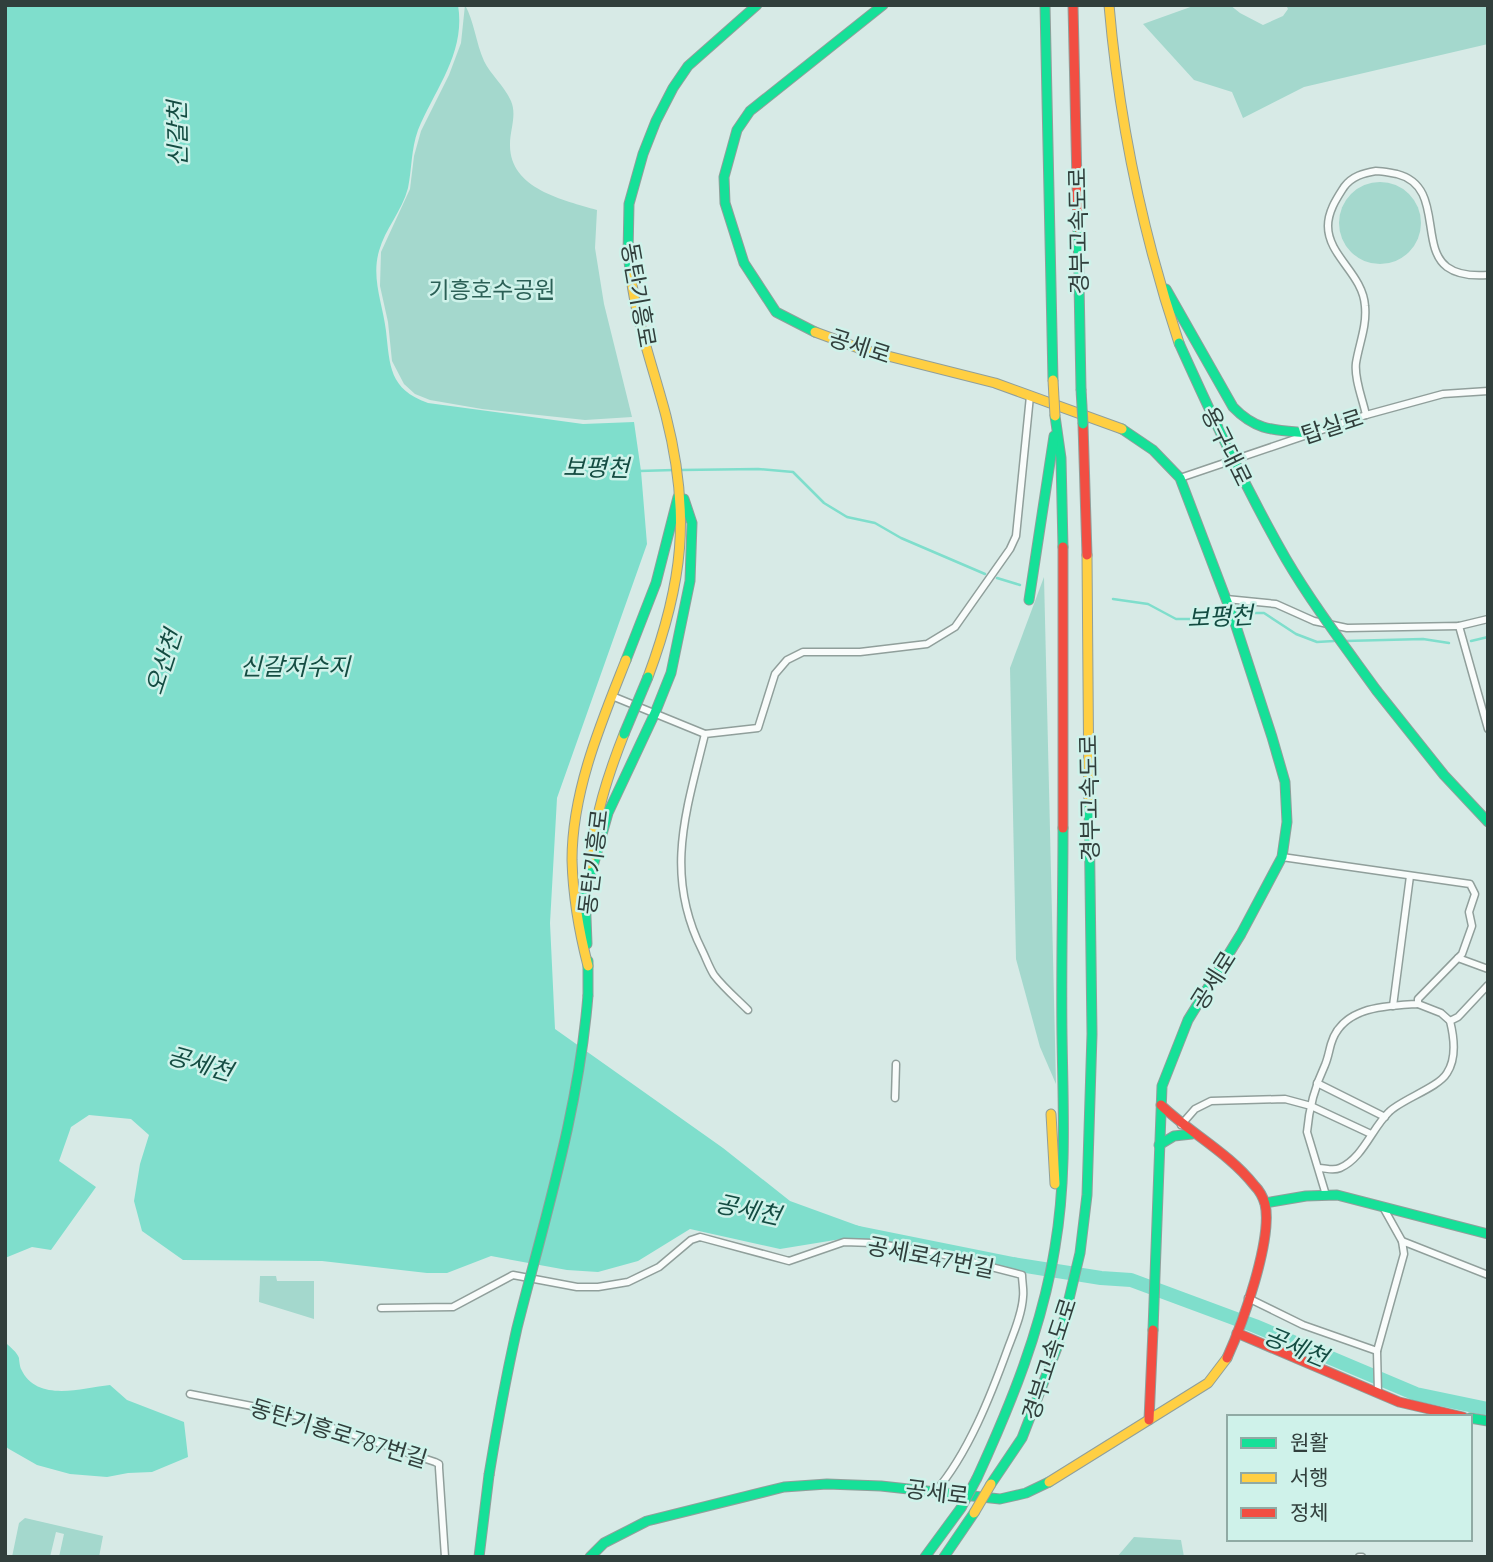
<svg xmlns="http://www.w3.org/2000/svg" width="1493" height="1562" font-family="Quicksand,'Noto Sans KR',sans-serif">
	<style>
		.green { fill: #a4d8cd }
		.water { fill: #7fdecc }
		.lines { fill: none; stroke-linecap: round; stroke-linejoin: round }
		.stream { stroke: #7fdecc; stroke-width: 2.5 }
		.river { stroke: #7fdecc; stroke-width: 14 }
		.street-casing { stroke: #909f9b; stroke-width: 9 }
		.fast-casing { stroke: #909f9b; stroke-width: 11 }
		.slow-casing { stroke: #909f9b; stroke-width: 11 }
		.jam-casing { stroke: #909f9b; stroke-width: 11 }
		.street { stroke: #f9fcfb; stroke-width: 6 }
		.fast { stroke: #16e098; stroke-width: 9 }
		.slow { stroke: #ffcf43; stroke-width: 9 }
		.jam { stroke: #f24e42; stroke-width: 9 }
		.fast-bridge-casing { stroke: #909f9b; stroke-width: 11; stroke-linecap: butt }
		.slow-bridge-casing { stroke: #909f9b; stroke-width: 11; stroke-linecap: butt }
		.fast-bridge { stroke: #16e098; stroke-width: 9 }
		.slow-bridge { stroke: #ffcf43; stroke-width: 9 }
		.labels { text-anchor: middle; dominant-baseline: central; stroke-width: 5; stroke-linejoin: round; paint-order: stroke }
		.street-label { font-size: 23px; fill: #313f3c; stroke: #cff2ea }
		.park-label { font-size: 23px; fill: #2b6056; stroke: #cff2ea }
		.water-label { font-size: 24px; font-style: italic; fill: #144c42; stroke: #cff2ea }
	</style>
	<rect width="100%" height="100%" fill="#d7eae6"/>
	<!-- green -->
	<g class="green">
		<path d="M465 5C474 21 476 43 484 61 491 75 505 87 511 101 517 115 510 130 510 144 509 189 564 200 597 210L595 248 604 304 632 417 585 420 482 409 430 400 415 394 404 384 392 361 388 322 380 286 381 252 410 189 414 156 421 131 449 75 461 43Z"/>
		<polygon points="1196,5 1230,5 1240,13 1263,25 1283,16 1288,9 1286,5 1488,5 1488,44 1304,87 1243,118 1232,92 1194,80 1143,24"/>
		<circle cx="1380" cy="223" r="41"/>
		<polygon points="1044,577 1056,1084 1040,1047 1016,959 1010,668"/>
		<polygon points="260,1276 276,1276 277,1281 314,1281 314,1319 259,1302"/>
		<polygon points="25,1518 103,1536 99,1557 59,1557 64,1534 56,1532 50,1557 12,1557 19,1523"/>
		<polygon points="1134,1537 1181,1540 1184,1557 1117,1557"/>
	</g>
	<!-- water -->
	<g class="water">
		<path d="M5 5H458C466 53 435 89 418 130 411 149 412 169 408 188 402 211 385 229 379 251 371 279 383 304 386 331 390 366 389 389 428 403L583 424 634 422 641 471 647 544 557 798 550 923 555 1029 723 1148 790 1201 878 1233 780 1249 690 1229 638 1261 598 1272 567 1270 491 1256 447 1273H427L322 1261 183 1260 142 1231 134 1201 140 1164 149 1135 131 1119 89 1115 71 1127 59 1161 96 1187 51 1250 32 1247 5 1258Z"/>
		<path d="M5 1342C10 1347 17 1352 19 1358 19 1360 20 1367 21 1369 37 1403 81 1388 110 1385L127 1400 184 1422 188 1457 152 1472 128 1473 107 1477 70 1474 37 1465 9 1449 5 1446Z"/>
	</g>
	<g class="lines">
		<!-- stream -->
		<g class="stream">
			<polyline points="681,470 758,469 793,472 824,503 847,517 875,523 901,538 985,574"/>
			<polyline points="639,471 674,470"/>
			<polyline points="997,578 1020,585"/>
			<polyline points="1113,599 1148,604 1176,619 1198,619 1238,613 1264,613 1296,634 1317,642 1334,641"/>
			<polyline points="1345,641 1423,639 1449,643"/>
			<polyline points="1471,641 1488,637"/>
		</g>
		<!-- river -->
		<polyline class="river" points="849,1231 1013,1264 1101,1278 1131,1280 1255,1326 1416,1394 1488,1409"/>
		<defs>
			<g id="street">
				<path d="M1366 415C1363 400 1354 379 1356 363 1359 344 1367 326 1365 306 1363 274 1328 256 1328 226 1328 211 1337 198 1344 187 1352 176 1364 173 1376 171 1384 171 1390 173 1397 174 1444 186 1419 246 1447 267 1458 275 1475 276 1488 275"/>
				<polyline points="1180,478 1366,415 1443,394 1488,391"/>
				<polyline points="1226,599 1276,604 1314,621 1347,628 1459,626 1488,619"/>
				<polyline points="1459,626 1488,729"/>
				<polyline points="612,696 705,734"/>
				<polyline points="1282,857 1470,884 1475,894 1469,912 1472,926 1462,954 1458,958"/>
				<polyline points="1418,1004 1441,1013 1450,1021"/>
				<polyline points="1393,1006 1410,876"/>
				<path d="M748 1010C737 999 723 987 714 975 709 967 706 958 702 950 664 874 686 812 705 734L758 728 775 674 787 660 803 652H860L927 644 955 627 1010 549 1016 536 1030 396"/>
				<polyline points="1317,1083 1385,1117"/>
				<polyline points="895,1098 896,1064"/>
				<polyline points="1181,1125 1195,1109 1211,1101 1285,1099 1311,1106 1371,1134"/>
				<path d="M1319 1168C1326 1168 1333 1171 1340 1168 1363 1158 1372 1128 1389 1112 1402 1099 1438 1088 1447 1073 1457 1058 1454 1037 1450 1021L1458 1017 1488 985"/>
				<path d="M1326 1195 1307 1132C1309 1109 1315 1086 1325 1065 1328 1058 1329 1051 1331 1044 1342 1006 1386 1006 1418 1004V999L1458 958 1488 969"/>
				<polyline points="1383,1207 1402,1241"/>
				<polyline points="1248,1298 1303,1325 1377,1351 1404,1254 1402,1241 1488,1275"/>
				<path d="M381 1308 453 1307 513 1275 577 1287H598L628 1282 659 1267 691 1240 700 1237 789 1261 844 1242 873 1243 937 1253 1022 1275C1022 1282 1024 1290 1023 1297 1022 1314 1014 1332 1008 1348 991 1395 968 1454 935 1492"/>
				<polyline points="1377,1351 1378,1393"/>
				<polyline points="190,1394 288,1413 435,1462 439,1464 439,1468 445,1557"/>
				<polyline points="1359,1557 1362,1557"/>
			</g>
			<g id="fast">
				<polyline points="1045,5 1053,380"/>
				<polyline points="1078,228 1081,389"/>
				<polyline points="631,277 628,254 629,204 643,154 656,121 673,88 688,66 757,5"/>
				<path d="M1166 289 1233 407C1257 432 1276 430 1309 433"/>
				<polyline points="815,332 776,312 744,263 725,203 724,177 737,130 750,111 883,5"/>
				<polyline points="1055,416 1061,458 1063,547"/>
				<polyline points="1122,429 1153,450 1180,478 1234,620 1272,737 1285,782 1287,822 1282,857 1241,934 1188,1020 1162,1086 1153,1330"/>
				<polyline points="1029,600 1054,436"/>
				<polyline points="626,660 656,583 678,497"/>
				<polyline points="1377,691 1444,775 1488,822"/>
				<polyline points="585,891 587,944"/>
				<polyline points="584,898 608,813 655,713 671,673 690,581 692,523 684,499"/>
				<polyline points="588,961 588,995"/>
				<polyline points="1159,1145 1174,1136 1192,1134"/>
				<polyline points="1265,1203 1306,1196 1337,1195 1488,1234"/>
				<polyline points="1470,1418 1488,1421"/>
				<path d="M977 1478C1011 1404 1042 1328 1055 1247 1067 1177 1063 1106 1062 1035 1061 966 1063 897 1063 828"/>
				<polyline points="991,1484 1022,1438 1058,1345 1080,1253 1087,1195 1092,1034 1089,803"/>
				<polyline points="479,1557 489,1475"/>
				<polyline points="590,1557 604,1543 647,1521 784,1487 827,1484 881,1486 1000,1499 1026,1493 1049,1482"/>
				<polyline points="925,1557 961,1508"/>
				<polyline points="944,1557 974,1513"/>
			</g>
			<g id="slow">
				<path d="M1109 5C1119 121 1142 232 1179 343"/>
				<path d="M631 277C637 325 654 370 666 416 691 514 683 583 648 677"/>
				<polyline points="815,332 864,350 995,383 1122,429"/>
				<polyline points="1087,555 1089,803"/>
				<path d="M589 864C596 814 606 780 624 734"/>
				<path d="M588 966C579 931 573 896 572 860 572 791 601 723 626 660"/>
				<polyline points="1051,1114 1055,1184"/>
				<polyline points="1049,1482 1208,1383 1227,1358"/>
			</g>
			<g id="jam">
				<polyline points="1073,5 1078,228"/>
				<polyline points="1083,424 1087,555"/>
				<polyline points="1063,547 1063,828"/>
				<path d="M1161 1105C1190 1133 1229 1153 1254 1185 1259 1190 1263 1197 1265 1204 1273 1239 1242 1325 1227 1358"/>
				<polyline points="1237,1333 1399,1402 1463,1417"/>
				<polyline points="1149,1420 1153,1330"/>
			</g>
		</defs>
		<!-- street casing -->
		<use href="#street" class="street-casing"/>
		<!-- fast casing -->
		<use href="#fast" class="fast-casing"/>
		<!-- slow casing -->
		<use href="#slow" class="slow-casing"/>
		<!-- jam casing -->
		<use href="#jam" class="jam-casing"/>
		<!-- street -->
		<use href="#street" class="street"/>
		<!-- fast -->
		<use href="#fast" class="fast"/>
		<!-- slow -->
		<use href="#slow" class="slow"/>
		<!-- jam -->
		<use href="#jam" class="jam"/>
		<defs>
			<g id="fast-bridge">
				<path d="M1179 343C1212 416 1246 489 1286 559 1313 605 1346 648 1377 691"/>
				<polyline points="1081,389 1083,424"/>
				<polyline points="624,734 648,677"/>
				<path d="M489 1475C497 1426 506 1377 517 1328 545 1217 579 1110 588 995"/>
				<polyline points="961,1508 977,1478"/>
			</g>
			<g id="slow-bridge">
				<polyline points="1053,380 1055,416"/>
				<polyline points="974,1513 991,1484"/>
			</g>
		</defs>
		<!-- fast-bridge casing -->
		<use href="#fast-bridge" class="fast-bridge-casing"/>
		<!-- slow-bridge casing -->
		<use href="#slow-bridge" class="slow-bridge-casing"/>
		<!-- fast-bridge -->
		<use href="#fast-bridge" class="fast-bridge"/>
		<!-- slow-bridge -->
		<use href="#slow-bridge" class="slow-bridge"/>
	</g>
	<g class="labels">
		<!-- street labels -->
		<g class="street-label">
			<text transform="translate(1078 231) rotate(-91)">경부고속도로</text>
			<text transform="translate(639 295) rotate(80)">동탄기흥로</text>
			<text transform="translate(860 346) rotate(18)">공세로</text>
			<text transform="translate(1332 426) rotate(-18)">탑실로</text>
			<text transform="translate(1227 446) rotate(64)">용구대로</text>
			<text transform="translate(1089 798) rotate(-91)">경부고속도로</text>
			<text transform="translate(593 862) rotate(-83)">동탄기흥로</text>
			<text transform="translate(1213 980) rotate(-58)">공세로</text>
			<text transform="translate(931 1257) rotate(11)">공세로47번길</text>
			<text transform="translate(1049 1359) rotate(-72)">경부고속도로</text>
			<text transform="translate(339 1433) rotate(17)">동탄기흥로787번길</text>
			<text transform="translate(937 1492) rotate(7)">공세로</text>
		</g>
		<!-- park labels -->
		<g class="park-label">
			<text x="492" y="289">기흥호수공원</text>
		</g>
		<!-- water labels -->
		<g class="water-label">
			<text transform="translate(177 134) rotate(-91)">신갈천</text>
			<text transform="translate(596 467) rotate(1)">보평천</text>
			<text transform="translate(1220 616) rotate(-3)">보평천</text>
			<text transform="translate(163 662) rotate(-72)">오산천</text>
			<text x="295" y="666">신갈저수지</text>
			<text transform="translate(200 1063) rotate(16)">공세천</text>
			<text transform="translate(748 1209) rotate(12)">공세천</text>
			<text transform="translate(1296 1346) rotate(22)">공세천</text>
		</g>
	</g>
	<!-- border -->
	<rect width="1493" height="1562" fill="none" stroke="#313f3c" stroke-width="14"/>
	<!-- legend -->
	<rect x="1227" y="1415" width="245" height="126" fill="#cff2ea" stroke="#90aaa4" stroke-width="2"/>
	<rect x="1241" y="1438" width="35" height="10" fill="#16e098" stroke="#90aaa4" stroke-width="2"/>
	<text x="1290" y="1450" font-size="21" fill="#313f3c">원활</text>
	<rect x="1241" y="1473" width="35" height="10" fill="#ffcf43" stroke="#90aaa4" stroke-width="2"/>
	<text x="1290" y="1485" font-size="21" fill="#313f3c">서행</text>
	<rect x="1241" y="1508" width="35" height="10" fill="#f24e42" stroke="#90aaa4" stroke-width="2"/>
	<text x="1290" y="1520" font-size="21" fill="#313f3c">정체</text>
</svg>
